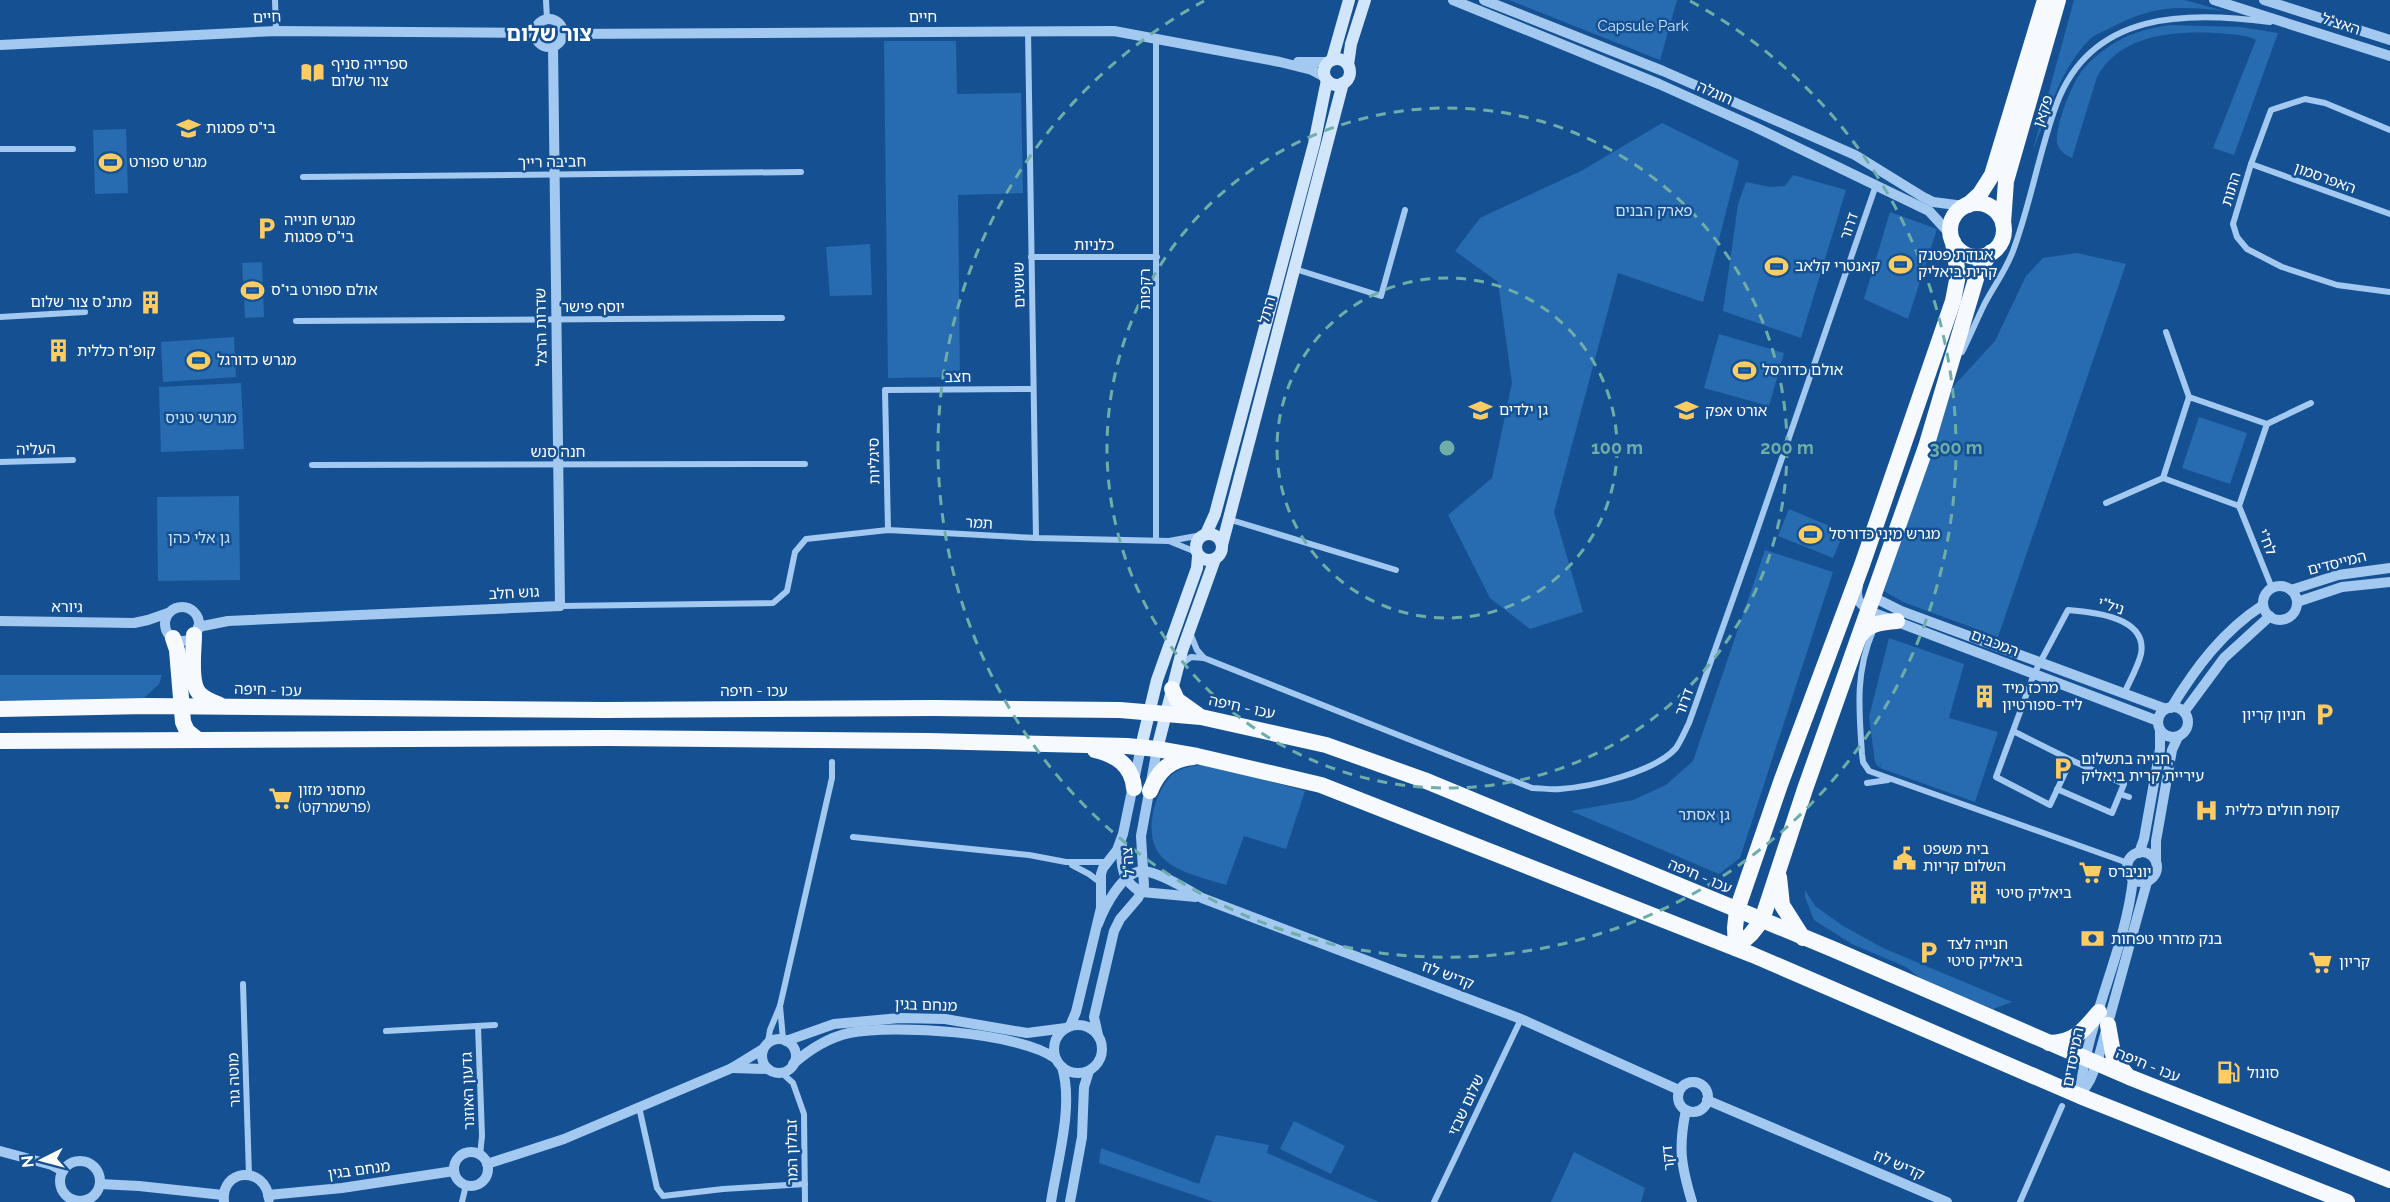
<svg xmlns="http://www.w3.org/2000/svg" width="2390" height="1202" font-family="Raleway,'Noto Sans Hebrew',sans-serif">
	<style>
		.green { fill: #276bb0 }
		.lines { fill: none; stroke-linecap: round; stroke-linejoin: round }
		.minor { stroke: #a3c9f1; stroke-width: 6 }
		.tertiary { stroke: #a3c9f1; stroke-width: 10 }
		.secondary { stroke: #d1e5fb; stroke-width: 12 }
		.trunk { stroke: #f6faff; stroke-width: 16 }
		.ring { fill: none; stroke: #6fada8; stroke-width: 3; stroke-dasharray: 10 8 }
		.labels { text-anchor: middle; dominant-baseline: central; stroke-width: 5; stroke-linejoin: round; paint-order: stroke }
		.street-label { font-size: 15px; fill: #fff; stroke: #155192 }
		.park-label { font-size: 15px; fill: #cae3fc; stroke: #155192 }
		.poi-label { font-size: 15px; fill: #fff; stroke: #155192; text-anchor: start }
		.district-label { font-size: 21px; font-weight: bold; fill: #fff; stroke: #155192 }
		.centre { fill: #6fada8; stroke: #155192; stroke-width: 3 }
		.ring-label { font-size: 18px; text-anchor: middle; font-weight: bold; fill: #6fada8; stroke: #155192; stroke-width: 5; stroke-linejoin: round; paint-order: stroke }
	</style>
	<rect width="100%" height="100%" fill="#155192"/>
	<!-- green -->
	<g class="green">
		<polygon points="1509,0 1677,0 1660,60"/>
		<path d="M2074 0H2185L2224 11C2176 5 2151 6 2108 29 2102 32 2094 35 2089 40 2060 70 2048 113 2033 150Z"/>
		<path d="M2169 25 2240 27 2278 33 2234 155 2213 148 2256 40C2246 34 2227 34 2215 33 2172 31 2120 35 2097 77L2072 158C2066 155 2061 152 2058 146 2052 132 2072 84 2081 72 2090 60 2104 49 2116 42 2133 32 2151 28 2169 25Z"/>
		<polygon points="884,41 956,41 957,94 1021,93 1023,193 958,195 960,377 888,378"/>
		<polygon points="1662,123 1739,161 1703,302 1618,273 1554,512 1583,612 1530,629 1490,598 1448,515 1492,478 1512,383 1498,282 1455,251 1480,218 1583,170"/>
		<polygon points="126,129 128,193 95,194 93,130"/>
		<polygon points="1793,175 1846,190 1801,338 1723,311 1738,204 1746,182 1770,187 1785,186"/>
		<polygon points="1890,212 1937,229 1908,319 1864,299"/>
		<polygon points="870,244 872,295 830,296 826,247"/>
		<polygon points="2077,253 2126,264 1998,637 1903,602 1884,591 1949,391 1995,341 2026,276 2043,258"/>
		<polygon points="262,262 264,317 245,318 242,263"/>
		<polygon points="1719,334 1784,353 1769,406 1704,388"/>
		<polygon points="234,337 236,377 163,382 161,342"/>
		<polygon points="241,383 244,449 161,452 159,387"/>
		<polygon points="2199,417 2247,433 2230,484 2182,468"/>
		<polygon points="239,496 240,580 158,581 157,497"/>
		<polygon points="1789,509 1844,532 1833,558 1778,536"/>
		<polygon points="1765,550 1833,572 1740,858 1719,874 1571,811 1633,800 1666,785 1693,761"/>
		<polygon points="1889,638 1964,664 1949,718 1998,732 1975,802 1880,768 1882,761 1879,768 1875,762 1869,717"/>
		<polygon points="0,675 162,675 159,684 144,698 0,703"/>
		<path d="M1202 765 1214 766 1305 791 1286 849 1244 836 1226 885C1205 878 1177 873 1162 857 1143 838 1153 798 1168 779 1177 768 1190 766 1202 765Z"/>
		<polygon points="1805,890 1815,906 1843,926 1883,948 2012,1002 1993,1009 1925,982 1906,967 1852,944 1814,920 1805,897"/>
		<polygon points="1294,1121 1345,1146 1331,1174 1280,1149"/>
		<polygon points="1216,1135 1269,1145 1267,1153 1379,1202 1214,1202 1099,1163 1101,1148 1199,1184"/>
		<polygon points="1574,1152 1645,1188 1641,1202 1551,1202"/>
	</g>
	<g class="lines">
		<!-- minor -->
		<g class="minor">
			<polyline points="275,0 276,31"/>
			<polyline points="546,0 547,19"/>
			<polyline points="1028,31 1036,538"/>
			<polyline points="2390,130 2325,103 2305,99 2271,110 2251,164 2233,224 2237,237 2247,249 2282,267 2337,285 2390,292"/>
			<polyline points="0,149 73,149"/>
			<polyline points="2251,164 2390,214"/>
			<polyline points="303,177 801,172"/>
			<polyline points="1031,257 1157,257"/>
			<polyline points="1295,269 1381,296 1405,210"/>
			<polyline points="0,317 85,312"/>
			<polyline points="296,321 782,318"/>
			<polyline points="2166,332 2189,397"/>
			<path d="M1962 352C1970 336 1977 319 1985 303 1994 286 2006 270 2013 251 2031 203 2039 151 2057 103 2092 11 2187 11 2270 22"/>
			<polyline points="2267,424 2311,403"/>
			<polyline points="0,462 73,460"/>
			<polyline points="312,465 805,464"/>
			<polyline points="2106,503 2163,478 2239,506 2267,424 2189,397 2163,478"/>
			<polyline points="2239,506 2272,588"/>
			<polyline points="1228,519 1396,570"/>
			<polyline points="888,530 885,390 1033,389"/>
			<polyline points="1156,540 1156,37"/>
			<polyline points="1169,541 1202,535"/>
			<polyline points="560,606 773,603 787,591 795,552 806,539 888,530 1036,538 1169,541 1196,552"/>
			<path d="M1873 631C1855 672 1859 711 1862 754L1863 762 1869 771 2128 863"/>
			<polyline points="1190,633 1197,650 1204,658"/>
			<path d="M1180 665 1191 657 1204 658 1532 788C1541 788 1551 790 1560 789 1591 787 1655 772 1676 748 1681 741 1685 731 1689 723L1752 545 1876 185"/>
			<path d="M2013 731 2071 760 2050 805 1996 777 2034 674 2068 610C2093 612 2148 617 2141 654 2138 667 2129 682 2124 694"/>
			<polyline points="1867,783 1888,780"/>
			<polyline points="2057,789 2112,813 2124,784 2071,760"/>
			<polyline points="2120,794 2129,797"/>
			<polyline points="853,837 1029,855 1066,862 1109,862"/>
			<polyline points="1072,865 1089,874 1101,883"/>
			<polyline points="243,984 249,1175"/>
			<polyline points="780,1006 783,1039"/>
			<polyline points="478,1026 482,1136 480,1155"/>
			<polyline points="386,1031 495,1025"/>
			<polyline points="768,1042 770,1030 780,1006 832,778 832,762"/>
			<polyline points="782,1073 793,1083 804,1114 805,1202"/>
			<polyline points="639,1107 657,1188 663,1196 723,1189 805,1184"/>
			<polyline points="82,1201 82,1202"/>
			<polyline points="462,1202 466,1185"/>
			<polyline points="1434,1202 1521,1019"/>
			<polyline points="2020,1202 2062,1106"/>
		</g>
		<!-- tertiary -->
		<g class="tertiary">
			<polyline points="1453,0 1659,84 1755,127 1929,211 1951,235"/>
			<polyline points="1484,0 1663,71 1855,155 1923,197 1933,202 1964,206"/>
			<polyline points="2214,0 2390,56"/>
			<polyline points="2264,0 2390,40"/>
			<circle cx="549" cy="33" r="14"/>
			<polyline points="563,34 1114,31 1280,62 1312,70 1325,77"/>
			<polyline points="0,45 276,31 536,33"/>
			<polyline points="1298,62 1328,62"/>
			<path d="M1858 586C1854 601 1862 606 1874 613L2158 721"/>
			<circle cx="2280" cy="603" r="17"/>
			<polyline points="2291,590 2338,575 2390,568"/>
			<polyline points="1875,594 1879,600 1901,611 2166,709"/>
			<polyline points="2297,602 2342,587 2390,582"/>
			<circle cx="182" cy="624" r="17"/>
			<polyline points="0,621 134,623 148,620 168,613"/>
			<polyline points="198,627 228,621 560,606 553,47"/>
			<circle cx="2173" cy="722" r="15"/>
			<path d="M2171 708C2196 667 2223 631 2263 605"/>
			<polyline points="2184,712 2224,658 2270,616"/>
			<path d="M1122 845C1120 865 1122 883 1142 892L1196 897"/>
			<circle cx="2142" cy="867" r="15"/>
			<polyline points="2139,853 2144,839 2160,749 2160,731"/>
			<polyline points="2156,861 2156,841 2172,750 2178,737"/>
			<path d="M1098 924C1104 908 1122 872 1142 871 1158 871 1188 890 1202 898L1521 1019 1679 1090"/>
			<circle cx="1078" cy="1049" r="24"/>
			<polyline points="1070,1026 1076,1012 1101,908 1101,874 1103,868 1117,850 1123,834 1141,747"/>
			<polyline points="1098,1035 1094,1017 1114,931 1120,919 1138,898 1144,886 1141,836 1157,749"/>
			<circle cx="779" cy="1056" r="17"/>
			<polyline points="786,1041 834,1024 900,1018 945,1019 1027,1033 1066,1028"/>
			<path d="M793 1064C810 1049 827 1038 849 1033 895 1024 1017 1032 1055 1058"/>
			<polyline points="732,1068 768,1069"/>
			<circle cx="1693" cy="1097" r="15"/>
			<path d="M2080 1093C2087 1020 2125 952 2133 879"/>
			<polyline points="2080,1096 2090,1080 2097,1063 2147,882"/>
			<polyline points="1707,1100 1947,1202"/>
			<path d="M1686 1110C1678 1148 1681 1165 1692 1202"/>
			<polyline points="0,1151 52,1165 63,1171"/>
			<circle cx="471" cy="1169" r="17"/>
			<circle cx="80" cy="1181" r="20"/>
			<polyline points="487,1164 564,1139 732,1068 763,1049"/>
			<polyline points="100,1184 139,1186 223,1195"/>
			<polyline points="268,1195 342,1188 454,1171"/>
			<path d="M224 1202C220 1169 265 1164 269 1199"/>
			<path d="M1051 1202C1057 1162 1074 1106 1062 1067"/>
			<polyline points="1070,1202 1082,1137 1084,1087 1089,1071"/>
		</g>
		<!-- secondary -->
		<g class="secondary">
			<circle cx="1337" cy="72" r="13"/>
			<polyline points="1332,60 1349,0"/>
			<polyline points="1348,65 1351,44 1365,0"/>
			<circle cx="1209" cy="547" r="13"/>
			<polyline points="1206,534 1215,514 1314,144 1327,80"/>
			<polyline points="1222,545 1343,83"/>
			<polyline points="1141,747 1157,680 1197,568 1198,556"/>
			<polyline points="1157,749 1182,651 1215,559"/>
		</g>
		<!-- trunk -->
		<g class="trunk">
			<circle cx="1977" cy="230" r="27"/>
			<polyline points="1968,205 1980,194 1992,175 2045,0"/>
			<polyline points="2003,223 2006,181 2058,0"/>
			<path d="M194 635C194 650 189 682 199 693 204 699 213 702 220 705"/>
			<path d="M1859 637C1867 624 1882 622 1897 621"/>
			<polyline points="173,638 177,650 183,722 187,731 197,739"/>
			<polyline points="1172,689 1177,700 1198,715"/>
			<polyline points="0,709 146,706 605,710 934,708 1120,710 1201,717 1326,745 1424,780 1835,950 2129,1077 2390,1180"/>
			<polyline points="0,741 609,738 929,741 1127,746 1157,749 1197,756 1321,785 1753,955 2080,1096 2347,1202"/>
			<path d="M1095 750C1116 755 1132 765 1134 788"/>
			<path d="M1150 791C1158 771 1170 759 1193 757"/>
			<polyline points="1779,877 1782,905 1803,938"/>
			<polyline points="1736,948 1751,934 1762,920 1805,789 1926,447 1978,272 1991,252"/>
			<polyline points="1736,948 1735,928 1737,910 1781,782 1862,565 1953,301 1958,275 1953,242"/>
			<polyline points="2108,1025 2114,1059 2126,1074"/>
			<path d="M2049 1043C2074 1043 2084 1030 2099 1012"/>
		</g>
	</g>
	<!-- distance rings -->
	<g class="ring">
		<circle cx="1447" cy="448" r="170"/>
		<circle cx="1447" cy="448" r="340"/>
		<path d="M1690 1A509 509 0 1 1 1204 1"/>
	</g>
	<!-- icons -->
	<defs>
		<symbol id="library-bare" viewBox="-9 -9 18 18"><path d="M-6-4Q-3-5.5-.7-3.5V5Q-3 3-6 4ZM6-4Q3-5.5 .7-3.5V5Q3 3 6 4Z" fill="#ffcb63" stroke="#155192" stroke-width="2.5" paint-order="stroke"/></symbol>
		<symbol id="school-bare" viewBox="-9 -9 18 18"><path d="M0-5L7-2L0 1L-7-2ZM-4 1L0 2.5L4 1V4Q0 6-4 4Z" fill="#ffcb63" stroke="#155192" stroke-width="2.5" paint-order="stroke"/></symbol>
		<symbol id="stadium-bare" viewBox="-9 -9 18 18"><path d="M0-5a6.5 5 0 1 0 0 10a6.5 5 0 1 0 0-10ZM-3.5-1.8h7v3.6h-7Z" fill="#ffcb63" stroke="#155192" stroke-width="2.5" paint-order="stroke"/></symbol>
		<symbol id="parking-bare" viewBox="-9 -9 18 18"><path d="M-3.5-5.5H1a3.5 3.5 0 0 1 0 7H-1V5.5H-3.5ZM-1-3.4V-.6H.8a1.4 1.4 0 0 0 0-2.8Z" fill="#ffcb63" stroke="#155192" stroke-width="2.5" paint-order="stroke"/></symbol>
		<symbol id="building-bare" viewBox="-9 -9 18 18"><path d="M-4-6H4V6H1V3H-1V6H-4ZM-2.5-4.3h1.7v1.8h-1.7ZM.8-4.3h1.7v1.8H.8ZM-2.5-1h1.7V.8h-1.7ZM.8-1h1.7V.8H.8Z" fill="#ffcb63" stroke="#155192" stroke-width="2.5" paint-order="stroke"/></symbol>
		<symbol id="supermarket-bare" viewBox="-9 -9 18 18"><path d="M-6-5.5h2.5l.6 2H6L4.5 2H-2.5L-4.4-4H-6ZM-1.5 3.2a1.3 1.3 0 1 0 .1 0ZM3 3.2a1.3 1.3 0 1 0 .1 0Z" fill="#ffcb63" stroke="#155192" stroke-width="2.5" paint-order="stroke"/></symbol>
		<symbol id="hospital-bare" viewBox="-9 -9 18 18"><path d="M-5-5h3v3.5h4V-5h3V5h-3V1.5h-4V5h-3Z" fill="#ffcb63" stroke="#155192" stroke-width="2.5" paint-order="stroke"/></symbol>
		<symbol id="civic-bare" viewBox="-9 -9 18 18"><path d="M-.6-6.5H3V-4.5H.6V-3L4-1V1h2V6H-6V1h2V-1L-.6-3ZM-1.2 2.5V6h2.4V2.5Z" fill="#ffcb63" stroke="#155192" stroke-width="2.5" paint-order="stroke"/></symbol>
		<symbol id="bank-bare" viewBox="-9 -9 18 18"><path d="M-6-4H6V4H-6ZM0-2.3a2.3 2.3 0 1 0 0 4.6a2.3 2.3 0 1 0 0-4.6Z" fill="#ffcb63" stroke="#155192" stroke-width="2.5" paint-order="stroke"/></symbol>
		<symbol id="fuel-bare" viewBox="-9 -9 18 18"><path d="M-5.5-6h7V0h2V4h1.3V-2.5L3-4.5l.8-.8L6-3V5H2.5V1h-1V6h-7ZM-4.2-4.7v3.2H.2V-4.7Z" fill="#ffcb63" stroke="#155192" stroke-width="2.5" paint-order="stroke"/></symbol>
	</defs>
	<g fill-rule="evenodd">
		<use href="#library-bare" x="296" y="56" width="33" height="33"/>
		<use href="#school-bare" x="172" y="112" width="33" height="33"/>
		<use href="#stadium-bare" x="94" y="146" width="33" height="33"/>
		<use href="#parking-bare" x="250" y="212" width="33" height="33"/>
		<use href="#stadium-bare" x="1884" y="248" width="33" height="33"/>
		<use href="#stadium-bare" x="1760" y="250" width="33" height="33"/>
		<use href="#stadium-bare" x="236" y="274" width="33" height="33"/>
		<use href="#building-bare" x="134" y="286" width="33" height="33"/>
		<use href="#building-bare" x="42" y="334" width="33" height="33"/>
		<use href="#stadium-bare" x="182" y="344" width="33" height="33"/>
		<use href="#stadium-bare" x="1728" y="354" width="33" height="33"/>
		<use href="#school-bare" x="1464" y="394" width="33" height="33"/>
		<use href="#school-bare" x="1670" y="394" width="33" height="33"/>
		<use href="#stadium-bare" x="1794" y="518" width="33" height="33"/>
		<use href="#building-bare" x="1968" y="680" width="33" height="33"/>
		<use href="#parking-bare" x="2308" y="698" width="33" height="33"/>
		<use href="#parking-bare" x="2046" y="752" width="33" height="33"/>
		<use href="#supermarket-bare" x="264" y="782" width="33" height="33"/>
		<use href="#hospital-bare" x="2190" y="794" width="33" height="33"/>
		<use href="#civic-bare" x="1888" y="842" width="33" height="33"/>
		<use href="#supermarket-bare" x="2074" y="856" width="33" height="33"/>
		<use href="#building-bare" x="1962" y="876" width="33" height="33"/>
		<use href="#bank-bare" x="2076" y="922" width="33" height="33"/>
		<use href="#parking-bare" x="1912" y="936" width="33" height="33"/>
		<use href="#supermarket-bare" x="2304" y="946" width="33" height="33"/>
		<use href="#fuel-bare" x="2212" y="1056" width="33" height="33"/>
	</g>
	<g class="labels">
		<!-- street labels -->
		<g class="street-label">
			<text transform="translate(267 17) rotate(-2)">חיים</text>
			<text x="923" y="17">חיים</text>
			<text transform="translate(2341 24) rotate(18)">האצ"ל</text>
			<text transform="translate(1715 93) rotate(24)">חוגלה</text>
			<text transform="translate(2043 111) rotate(-71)">פקאן</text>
			<text transform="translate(552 162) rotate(-1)">חביבה רייך</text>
			<text transform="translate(2325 178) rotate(20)">האפרסמון</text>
			<text transform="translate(2231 189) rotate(-73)">התות</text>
			<text transform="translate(1849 226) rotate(-71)">דרור</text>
			<text x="1094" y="245">כלניות</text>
			<text transform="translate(1019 285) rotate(-91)">שושנים</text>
			<text transform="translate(1145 289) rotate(-90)">רקפות</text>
			<text x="593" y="307">יוסף פישר</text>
			<text transform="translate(1267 310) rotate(-75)">התל</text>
			<text transform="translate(541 327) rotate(-91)">שדרות הרצל</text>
			<text transform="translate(958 377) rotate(-1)">חצב</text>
			<text transform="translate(36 449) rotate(-2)">העליה</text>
			<text x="558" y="452">חנה סנש</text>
			<text transform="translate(874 461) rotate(-91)">סיגליות</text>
			<text transform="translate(979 523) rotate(3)">תמר</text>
			<text transform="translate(2267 542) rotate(68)">לח"י</text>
			<text transform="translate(2337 563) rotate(-14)">המייסדים</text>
			<text transform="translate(514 593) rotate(-3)">גוש חלב</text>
			<text transform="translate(2111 606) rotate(18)">ניל"י</text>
			<text transform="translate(67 607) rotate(1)">גיורא</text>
			<text transform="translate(1995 643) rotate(21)">המכבים</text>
			<text transform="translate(268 690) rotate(2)">עכו - חיפה</text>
			<text x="754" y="691">עכו - חיפה</text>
			<text transform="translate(1684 702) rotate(-70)">דרור</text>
			<text transform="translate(1242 707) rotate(12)">עכו - חיפה</text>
			<text transform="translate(1128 862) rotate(-95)">צה"ל</text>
			<text transform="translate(1700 876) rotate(23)">עכו - חיפה</text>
			<text transform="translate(1448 975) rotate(21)">קדיש לוז</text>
			<text transform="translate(926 1005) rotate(2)">מנחם בגין</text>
			<text transform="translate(2073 1057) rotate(-79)">המייסדים</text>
			<text transform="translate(2148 1065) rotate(22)">עכו - חיפה</text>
			<text transform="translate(234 1080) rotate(-92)">מוטה גור</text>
			<text transform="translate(468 1091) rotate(-92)">גדעון האוזנר</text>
			<text transform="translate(1466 1105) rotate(-65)">שלום שבזי</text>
			<text transform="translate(792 1152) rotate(-91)">זבולון המר</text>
			<text transform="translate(1668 1158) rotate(-96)">דקר</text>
			<text transform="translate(1899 1165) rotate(23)">קדיש לוז</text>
			<text transform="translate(359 1170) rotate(-8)">מנחם בגין</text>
		</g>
		<!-- park labels -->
		<g class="park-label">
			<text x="1643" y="26">Capsule Park</text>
			<text x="1654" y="211">פארק הבנים</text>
			<text x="201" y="418">מגרשי טניס</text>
			<text x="199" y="538">גן אלי כהן</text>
			<text x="1704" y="815">גן אסתר</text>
		</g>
		<!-- poi labels -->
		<g class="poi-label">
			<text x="331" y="64">ספרייה סניף<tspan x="331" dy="17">צור שלום</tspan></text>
			<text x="206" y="128">בי"ס פסגות</text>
			<text x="129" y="162">מגרש ספורט</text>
			<text x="284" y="220">מגרש חנייה<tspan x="284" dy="17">בי"ס פסגות</tspan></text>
			<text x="1918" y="255">אגודת פטנק<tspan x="1918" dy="17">קרית ביאליק</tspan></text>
			<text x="1795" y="266">קאנטרי קלאב</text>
			<text x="271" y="290">אולם ספורט בי"ס</text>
			<text x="132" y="302" text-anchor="end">מתנ"ס צור שלום</text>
			<text x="77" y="351">קופ"ח כללית</text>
			<text x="217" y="360">מגרש כדורגל</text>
			<text x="1762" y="370">אולם כדורסל</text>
			<text x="1499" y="410">גן ילדים</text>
			<text x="1705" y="411">אורט אפק</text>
			<text x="1829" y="534">מגרש מיני כדורסל</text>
			<text x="2002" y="688">מרכז מיד<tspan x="2002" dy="17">ליד-ספורטיון</tspan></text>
			<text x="2306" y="715" text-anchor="end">חניון קריון</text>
			<text x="2081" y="759">חנייה בתשלום,<tspan x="2081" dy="17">עיריית קרית ביאליק</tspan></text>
			<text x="298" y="790">מחסני מזון<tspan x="298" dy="17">(פרשמרקט)</tspan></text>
			<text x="2225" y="810">קופת חולים כללית</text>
			<text x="1923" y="849">בית משפט<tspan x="1923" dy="17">השלום קריות</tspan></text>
			<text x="2108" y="872">יוניברס</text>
			<text x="1996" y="893">ביאליק סיטי</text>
			<text x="2111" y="939">בנק מזרחי טפחות</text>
			<text x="1947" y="944">חנייה לצד<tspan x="1947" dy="17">ביאליק סיטי</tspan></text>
			<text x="2339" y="962">קריון</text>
			<text x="2247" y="1073">סונול</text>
		</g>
		<!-- district labels -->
		<g class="district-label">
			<text x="549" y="33">צור שלום</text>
		</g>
	</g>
	<circle cx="1447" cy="448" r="9" class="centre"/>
	<g class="ring-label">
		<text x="1617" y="454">100 m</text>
		<text x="1787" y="454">200 m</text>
		<text x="1956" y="454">300 m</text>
	</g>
	<!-- north arrow -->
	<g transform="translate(42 1160) rotate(264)" stroke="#155192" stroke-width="4.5" paint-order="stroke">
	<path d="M0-4.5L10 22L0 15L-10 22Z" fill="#ffffff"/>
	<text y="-9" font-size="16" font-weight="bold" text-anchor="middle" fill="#ffffff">N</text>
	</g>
</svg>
